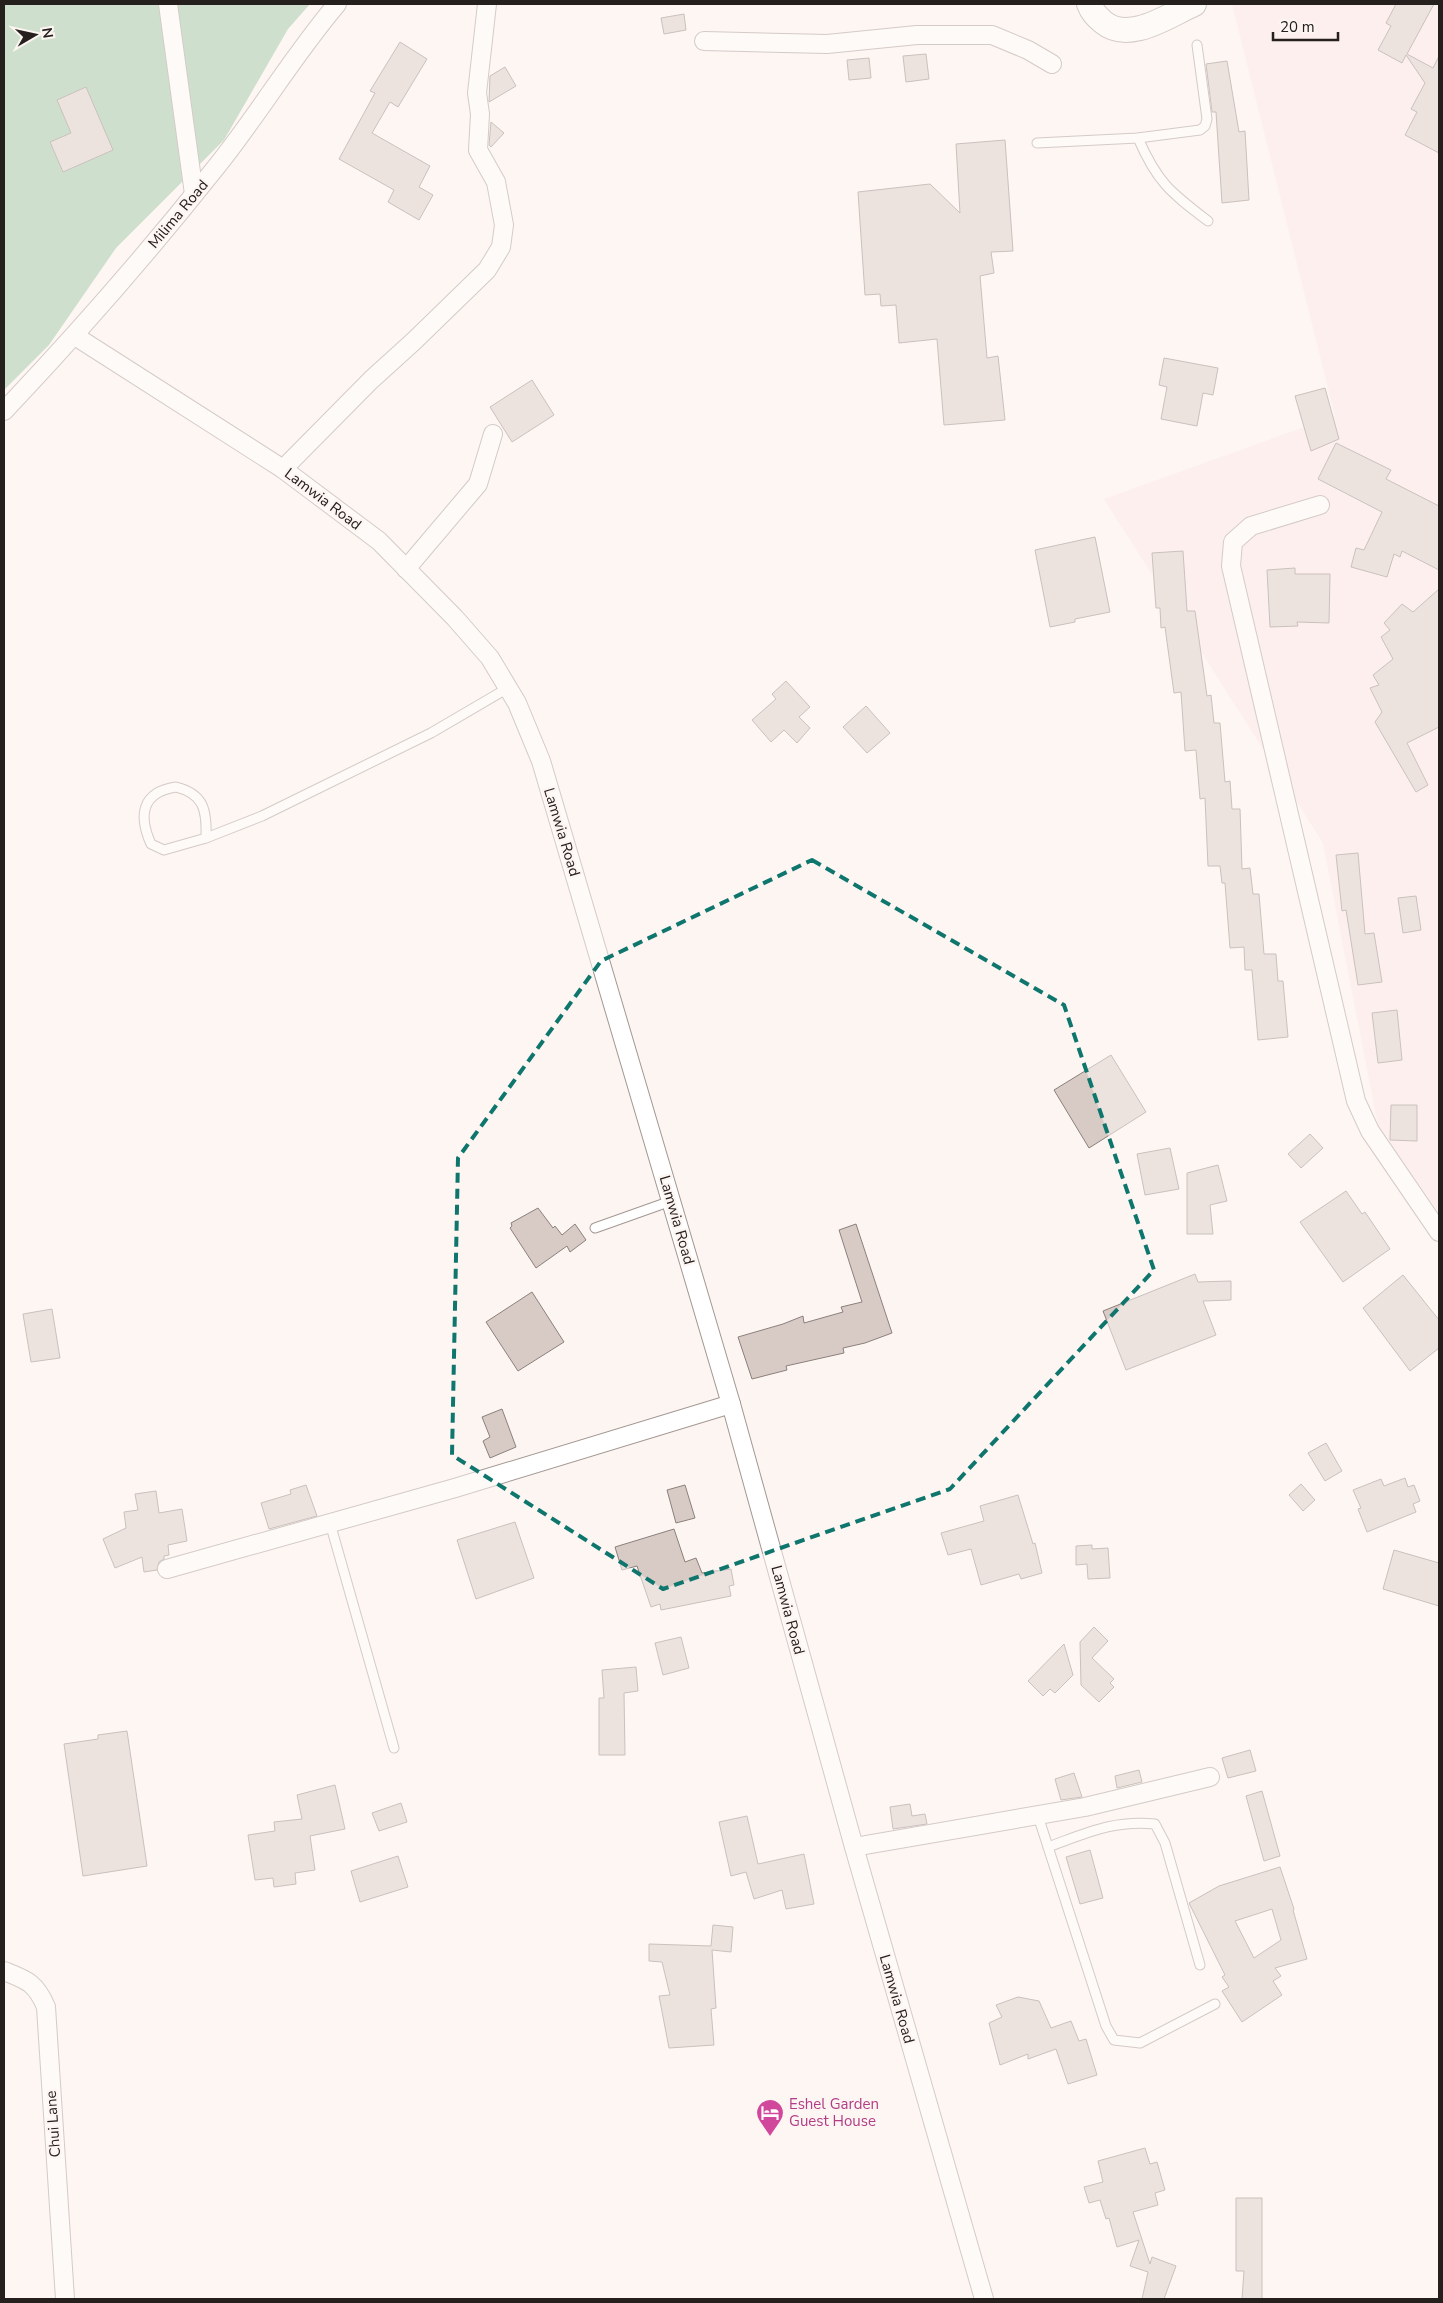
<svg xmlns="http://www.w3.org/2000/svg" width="1443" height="2303" font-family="'Nunito Sans',sans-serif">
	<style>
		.education { fill: #fde7e6 }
		.forest { fill: #95c5a1 }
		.building { fill: #d8cbc6; stroke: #8c807c; fill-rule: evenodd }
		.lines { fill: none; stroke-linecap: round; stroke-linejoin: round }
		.lane-casing { stroke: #a39792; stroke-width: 11 }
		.street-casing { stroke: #a39792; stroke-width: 20 }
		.secondary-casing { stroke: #a39792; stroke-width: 26 }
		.lane { stroke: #fff; stroke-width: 9 }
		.street { stroke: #fff; stroke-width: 18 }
		.secondary { stroke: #fff; stroke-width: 24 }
		.marked { fill: none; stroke: #0f766e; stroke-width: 4; stroke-dasharray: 10 6; stroke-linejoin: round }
		.labels { text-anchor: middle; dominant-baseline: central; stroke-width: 4.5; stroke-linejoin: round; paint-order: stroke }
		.street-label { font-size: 15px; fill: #25201e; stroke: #fdf5f2 }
		.hotel-label { font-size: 15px; fill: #b23c85; stroke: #fdf5f2; text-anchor: start }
	</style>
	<rect width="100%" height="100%" fill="#fdf5f2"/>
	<!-- education -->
	<polygon class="education" points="1232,4 1439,4 1439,1213 1379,1131 1323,843 1104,499 1335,416"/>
	<!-- forest -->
	<polygon class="forest" points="4,4 310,4 288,29 224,140 116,248 49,345 4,390"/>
	<!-- building -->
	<g class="building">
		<polygon points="1396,4 1434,4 1407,54 1433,68 1439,56 1439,153 1405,135 1417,112 1411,109 1425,83 1406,55 1402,63 1378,50 1391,26 1386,23"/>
		<polygon points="684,14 686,30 664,34 661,18"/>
		<polygon points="400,42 427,59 398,107 390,102 372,133 430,166 419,187 433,195 419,220 388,202 394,190 339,159 375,93 370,91"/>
		<polygon points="926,54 929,79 906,82 903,56"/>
		<polygon points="869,58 871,78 849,80 847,60"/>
		<polygon points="1227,61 1239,132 1245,131 1249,200 1222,203 1216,112 1212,112 1206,64"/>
		<polygon points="505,67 516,86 489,102 490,76"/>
		<polygon points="86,87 113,150 63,172 50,142 71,133 57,100"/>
		<polygon points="491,122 504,133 491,147 489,145"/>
		<polygon points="1005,140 1013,251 991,252 994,273 980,276 987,358 998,356 1005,420 944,425 937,339 899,343 896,305 881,306 880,294 865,295 858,192 930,184 960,213 956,144"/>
		<polygon points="1164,358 1218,368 1213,395 1203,393 1197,426 1161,419 1167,387 1159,385"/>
		<polygon points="532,380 554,415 512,442 490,407"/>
		<polygon points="1325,388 1339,439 1311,451 1295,396"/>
		<polygon points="1336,443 1391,470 1386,479 1439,506 1439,570 1402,551 1400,557 1394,554 1387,577 1351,567 1356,548 1364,550 1382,512 1318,479"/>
		<polygon points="1095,537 1110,612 1075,619 1075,622 1050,627 1035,550"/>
		<polygon points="1183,551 1187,611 1195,611 1207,696 1211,695 1214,723 1220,723 1225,782 1230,781 1232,809 1240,809 1242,869 1250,868 1253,894 1259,894 1264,954 1276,954 1278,981 1283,981 1288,1037 1258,1040 1252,970 1245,970 1244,947 1230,948 1225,883 1222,883 1220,866 1208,866 1205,798 1200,799 1196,750 1185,751 1181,692 1174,693 1165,627 1161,628 1160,608 1156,608 1152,553"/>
		<polygon points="1295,568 1295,574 1330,574 1329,623 1297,622 1298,626 1270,627 1267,570"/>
		<polygon points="1439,589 1439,727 1407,743 1428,785 1416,792 1375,722 1382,712 1370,688 1379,685 1373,675 1393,659 1381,637 1390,630 1384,623 1402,604 1413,612"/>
		<polygon points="786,681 810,707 799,717 810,728 797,743 784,730 771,742 752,720 776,699 772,694"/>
		<polygon points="866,706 890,733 867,753 843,727"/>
		<polygon points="1358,853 1365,934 1374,933 1382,982 1358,985 1346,910 1342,911 1336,855"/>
		<polygon points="1416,896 1421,930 1403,933 1398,898"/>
		<polygon points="1397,1010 1402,1060 1378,1063 1372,1013"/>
		<polygon points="1111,1055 1146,1112 1089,1148 1054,1090"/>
		<polygon points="1391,1105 1417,1105 1417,1141 1390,1140"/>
		<polygon points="1310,1134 1323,1148 1301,1168 1288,1154"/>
		<polygon points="1170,1148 1179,1189 1145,1195 1137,1154"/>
		<polygon points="1218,1165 1227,1201 1210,1205 1213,1234 1187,1234 1187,1173"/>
		<polygon points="1346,1191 1362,1214 1365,1212 1390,1249 1343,1282 1300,1222"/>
		<polygon points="538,1208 553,1228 555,1226 562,1235 575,1224 586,1240 570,1252 567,1246 536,1268 510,1228 512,1226 511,1223"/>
		<polygon points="856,1224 892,1333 865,1343 843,1348 844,1353 786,1366 787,1370 752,1379 738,1337 783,1324 803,1316 804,1323 843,1312 841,1307 862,1302 839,1230"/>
		<polygon points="1195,1274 1198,1282 1231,1281 1231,1300 1203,1301 1216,1335 1126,1370 1103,1311"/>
		<polygon points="1403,1275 1439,1320 1439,1348 1410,1371 1363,1308"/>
		<polygon points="532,1292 564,1342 518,1371 486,1322"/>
		<polygon points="52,1309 60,1358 31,1362 23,1314"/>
		<polygon points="502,1409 516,1447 490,1458 483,1441 490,1437 482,1417"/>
		<polygon points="1326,1443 1342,1471 1325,1481 1308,1453"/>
		<polygon points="1405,1478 1408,1487 1414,1485 1420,1501 1413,1504 1416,1512 1367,1532 1358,1509 1361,1508 1353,1490 1381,1479 1384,1486"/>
		<polygon points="1301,1484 1315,1500 1303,1511 1289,1495"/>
		<polygon points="306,1485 317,1516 269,1529 261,1503 291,1494 290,1490"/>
		<polygon points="685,1485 695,1518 676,1523 667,1490"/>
		<polygon points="156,1491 159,1513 182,1509 187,1541 168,1545 169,1555 164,1556 164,1559 159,1562 157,1570 144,1572 142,1557 115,1568 103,1539 126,1528 124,1512 138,1510 135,1494"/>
		<polygon points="1018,1495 1033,1544 1035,1543 1042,1573 1021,1579 1019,1574 981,1585 971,1549 948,1555 941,1533 984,1521 980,1506"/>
		<polygon points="515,1522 534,1578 476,1599 457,1540"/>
		<polygon points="674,1529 685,1562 696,1558 702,1573 731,1569 734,1585 729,1586 731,1596 661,1610 660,1604 651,1607 637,1566 622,1570 615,1547"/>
		<polygon points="1092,1545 1092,1549 1108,1548 1110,1578 1088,1579 1087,1564 1076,1565 1076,1546"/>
		<polygon points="1394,1550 1439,1563 1439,1606 1383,1589"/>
		<polygon points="1094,1627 1108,1641 1092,1658 1114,1679 1110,1683 1114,1687 1099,1702 1081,1685 1080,1642"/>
		<polygon points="681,1637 689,1668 663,1675 655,1643"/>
		<polygon points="1064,1644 1073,1675 1055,1693 1050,1689 1043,1696 1028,1681"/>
		<polygon points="636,1667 638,1691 624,1693 625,1755 599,1755 599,1698 604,1698 602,1670"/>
		<polygon points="127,1731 147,1866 83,1876 64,1744 98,1739 98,1735"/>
		<polygon points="1250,1750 1256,1771 1228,1778 1222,1758"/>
		<polygon points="1139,1770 1142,1782 1117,1788 1115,1776"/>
		<polygon points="1074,1773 1082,1797 1061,1800 1055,1779"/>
		<polygon points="335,1785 345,1829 310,1836 315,1870 295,1873 296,1884 274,1887 273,1878 255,1880 248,1835 275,1831 274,1822 302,1819 297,1795"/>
		<polygon points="1262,1791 1280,1856 1264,1861 1246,1796"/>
		<polygon points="401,1803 407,1822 379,1831 372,1813"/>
		<polygon points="910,1804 912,1816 925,1814 927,1824 893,1829 890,1807"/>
		<polygon points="747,1816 758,1864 804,1854 814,1904 786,1909 782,1890 754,1899 746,1872 731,1876 719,1822"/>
		<polygon points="1090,1850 1103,1898 1080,1904 1066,1857"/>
		<polygon points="398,1856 408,1887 360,1902 351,1871"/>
		<path d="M1280 1867 1294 1909 1293 1910 1307 1959 1275 1968 1281 1976 1273 1981 1282 1995 1242 2022 1222 1991 1229 1987 1222 1977 1225 1975 1189 1903 1219 1886ZM1272 1909 1281 1940 1254 1958 1235 1921Z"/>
		<polygon points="713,1925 733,1927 731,1952 712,1950 716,2008 711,2009 714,2045 669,2048 659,1996 670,1995 662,1962 649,1961 649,1944 711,1946"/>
		<polygon points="1018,1997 1039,2001 1051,2028 1071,2021 1079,2041 1086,2039 1097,2075 1068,2084 1056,2049 1028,2059 1028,2054 1000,2065 989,2023 1002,2017 996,2005"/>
		<polygon points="1145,2148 1150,2164 1157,2162 1165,2190 1155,2193 1158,2205 1133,2212 1150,2264 1152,2257 1176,2266 1164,2299 1142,2299 1148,2272 1130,2266 1139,2240 1117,2247 1109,2218 1106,2219 1100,2200 1089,2203 1084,2187 1103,2182 1098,2161"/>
		<polygon points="1236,2198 1262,2198 1262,2299 1242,2299 1244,2271 1236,2271"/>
	</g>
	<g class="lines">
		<defs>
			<g id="lane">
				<path d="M1138 138C1157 182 1170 192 1208 221"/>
				<polyline points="1037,143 1138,138 1200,130 1205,126 1207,119 1197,45"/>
				<path d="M176 787C204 794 207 810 206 838L164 850 151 844C138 815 142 792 176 787Z"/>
				<polyline points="206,838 262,816 431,733 508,688"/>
				<polyline points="595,1228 671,1201"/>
				<polyline points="330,1523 394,1748"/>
				<polyline points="1038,1816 1106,2026 1114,2040 1140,2043 1215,2004"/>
				<path d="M1048 1847C1087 1833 1113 1820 1155 1824L1165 1843 1200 1965"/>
			</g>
			<g id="street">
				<polyline points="168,4 194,194"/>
				<polyline points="704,41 827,44 917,35 992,35 1028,50 1052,64"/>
				<polyline points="75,336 283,469 379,541 455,618 490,658 517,703 541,761 731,1404 854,1847 984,2299"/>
				<path d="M4 411C77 334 147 254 213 171 257 117 292 57 337 4"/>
				<polyline points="283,469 371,380 414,341 487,270 501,247 504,225 496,182 478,150 480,114 477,93 487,4"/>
				<polyline points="1320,505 1251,526 1233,542 1231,566 1356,1101 1370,1131 1439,1232"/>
				<polyline points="406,569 478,484 493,434"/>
				<polyline points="167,1569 455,1488 731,1404"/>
				<polyline points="854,1847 1085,1807 1210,1777"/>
				<path d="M4 1971C27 1980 36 1983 46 2007L65 2299"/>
			</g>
			<path id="secondary" d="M1089 4C1092 12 1096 16 1103 22 1129 44 1169 15 1194 4"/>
		</defs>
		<!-- lane casing -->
		<use href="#lane" class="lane-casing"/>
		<!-- street casing -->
		<use href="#street" class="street-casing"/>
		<!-- secondary casing -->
		<use href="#secondary" class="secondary-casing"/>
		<!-- lane -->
		<use href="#lane" class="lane"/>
		<!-- street -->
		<use href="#street" class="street"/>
		<!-- secondary -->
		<use href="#secondary" class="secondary"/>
	</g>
	<!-- marked area -->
	<path d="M0 0H1443V2303H0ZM812 860 1064 1005 1154 1270 950 1489 663 1589 452 1455 458 1158 601 961Z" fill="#fdf5f2" fill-opacity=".55" fill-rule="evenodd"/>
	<path class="marked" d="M812 860 1064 1005 1154 1270 950 1489 663 1589 452 1455 458 1158 601 961Z"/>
	<!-- icons -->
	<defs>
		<symbol id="hotel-pin" viewBox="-11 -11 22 30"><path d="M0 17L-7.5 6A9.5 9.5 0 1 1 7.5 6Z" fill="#d1479c" stroke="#fdf5f2"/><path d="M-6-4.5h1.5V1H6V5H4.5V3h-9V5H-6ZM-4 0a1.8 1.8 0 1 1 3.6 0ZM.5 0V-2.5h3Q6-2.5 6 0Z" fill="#fff"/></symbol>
	</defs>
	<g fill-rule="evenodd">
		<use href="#hotel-pin" x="754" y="2097" width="32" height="43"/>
	</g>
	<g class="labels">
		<!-- street labels -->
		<g class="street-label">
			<text transform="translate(178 214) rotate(-50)">Milima Road</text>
			<text transform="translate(323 499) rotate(37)">Lamwia Road</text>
			<text transform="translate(562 832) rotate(73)">Lamwia Road</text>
			<text transform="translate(677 1220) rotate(74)">Lamwia Road</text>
			<text transform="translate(788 1610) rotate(75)">Lamwia Road</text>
			<text transform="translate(897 1999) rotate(74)">Lamwia Road</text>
			<text transform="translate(53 2124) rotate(-94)">Chui Lane</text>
		</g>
		<!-- hotel labels -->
		<g class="hotel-label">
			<text x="789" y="2104">Eshel Garden<tspan x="789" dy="17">Guest House</tspan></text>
		</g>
	</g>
	<!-- border -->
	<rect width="1443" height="2303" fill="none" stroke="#25201e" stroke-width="10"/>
	<!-- north arrow -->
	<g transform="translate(35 35) rotate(81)" stroke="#fdf5f2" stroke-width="4" paint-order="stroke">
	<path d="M0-4L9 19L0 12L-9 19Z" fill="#25201e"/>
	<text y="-8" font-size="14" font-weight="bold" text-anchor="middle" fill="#25201e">N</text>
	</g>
	<!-- scale -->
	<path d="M1273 32v8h65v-8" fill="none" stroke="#25201e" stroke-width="2.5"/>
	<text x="1280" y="32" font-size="15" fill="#25201e" stroke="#fdf5f2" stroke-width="4" paint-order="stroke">20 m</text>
</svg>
